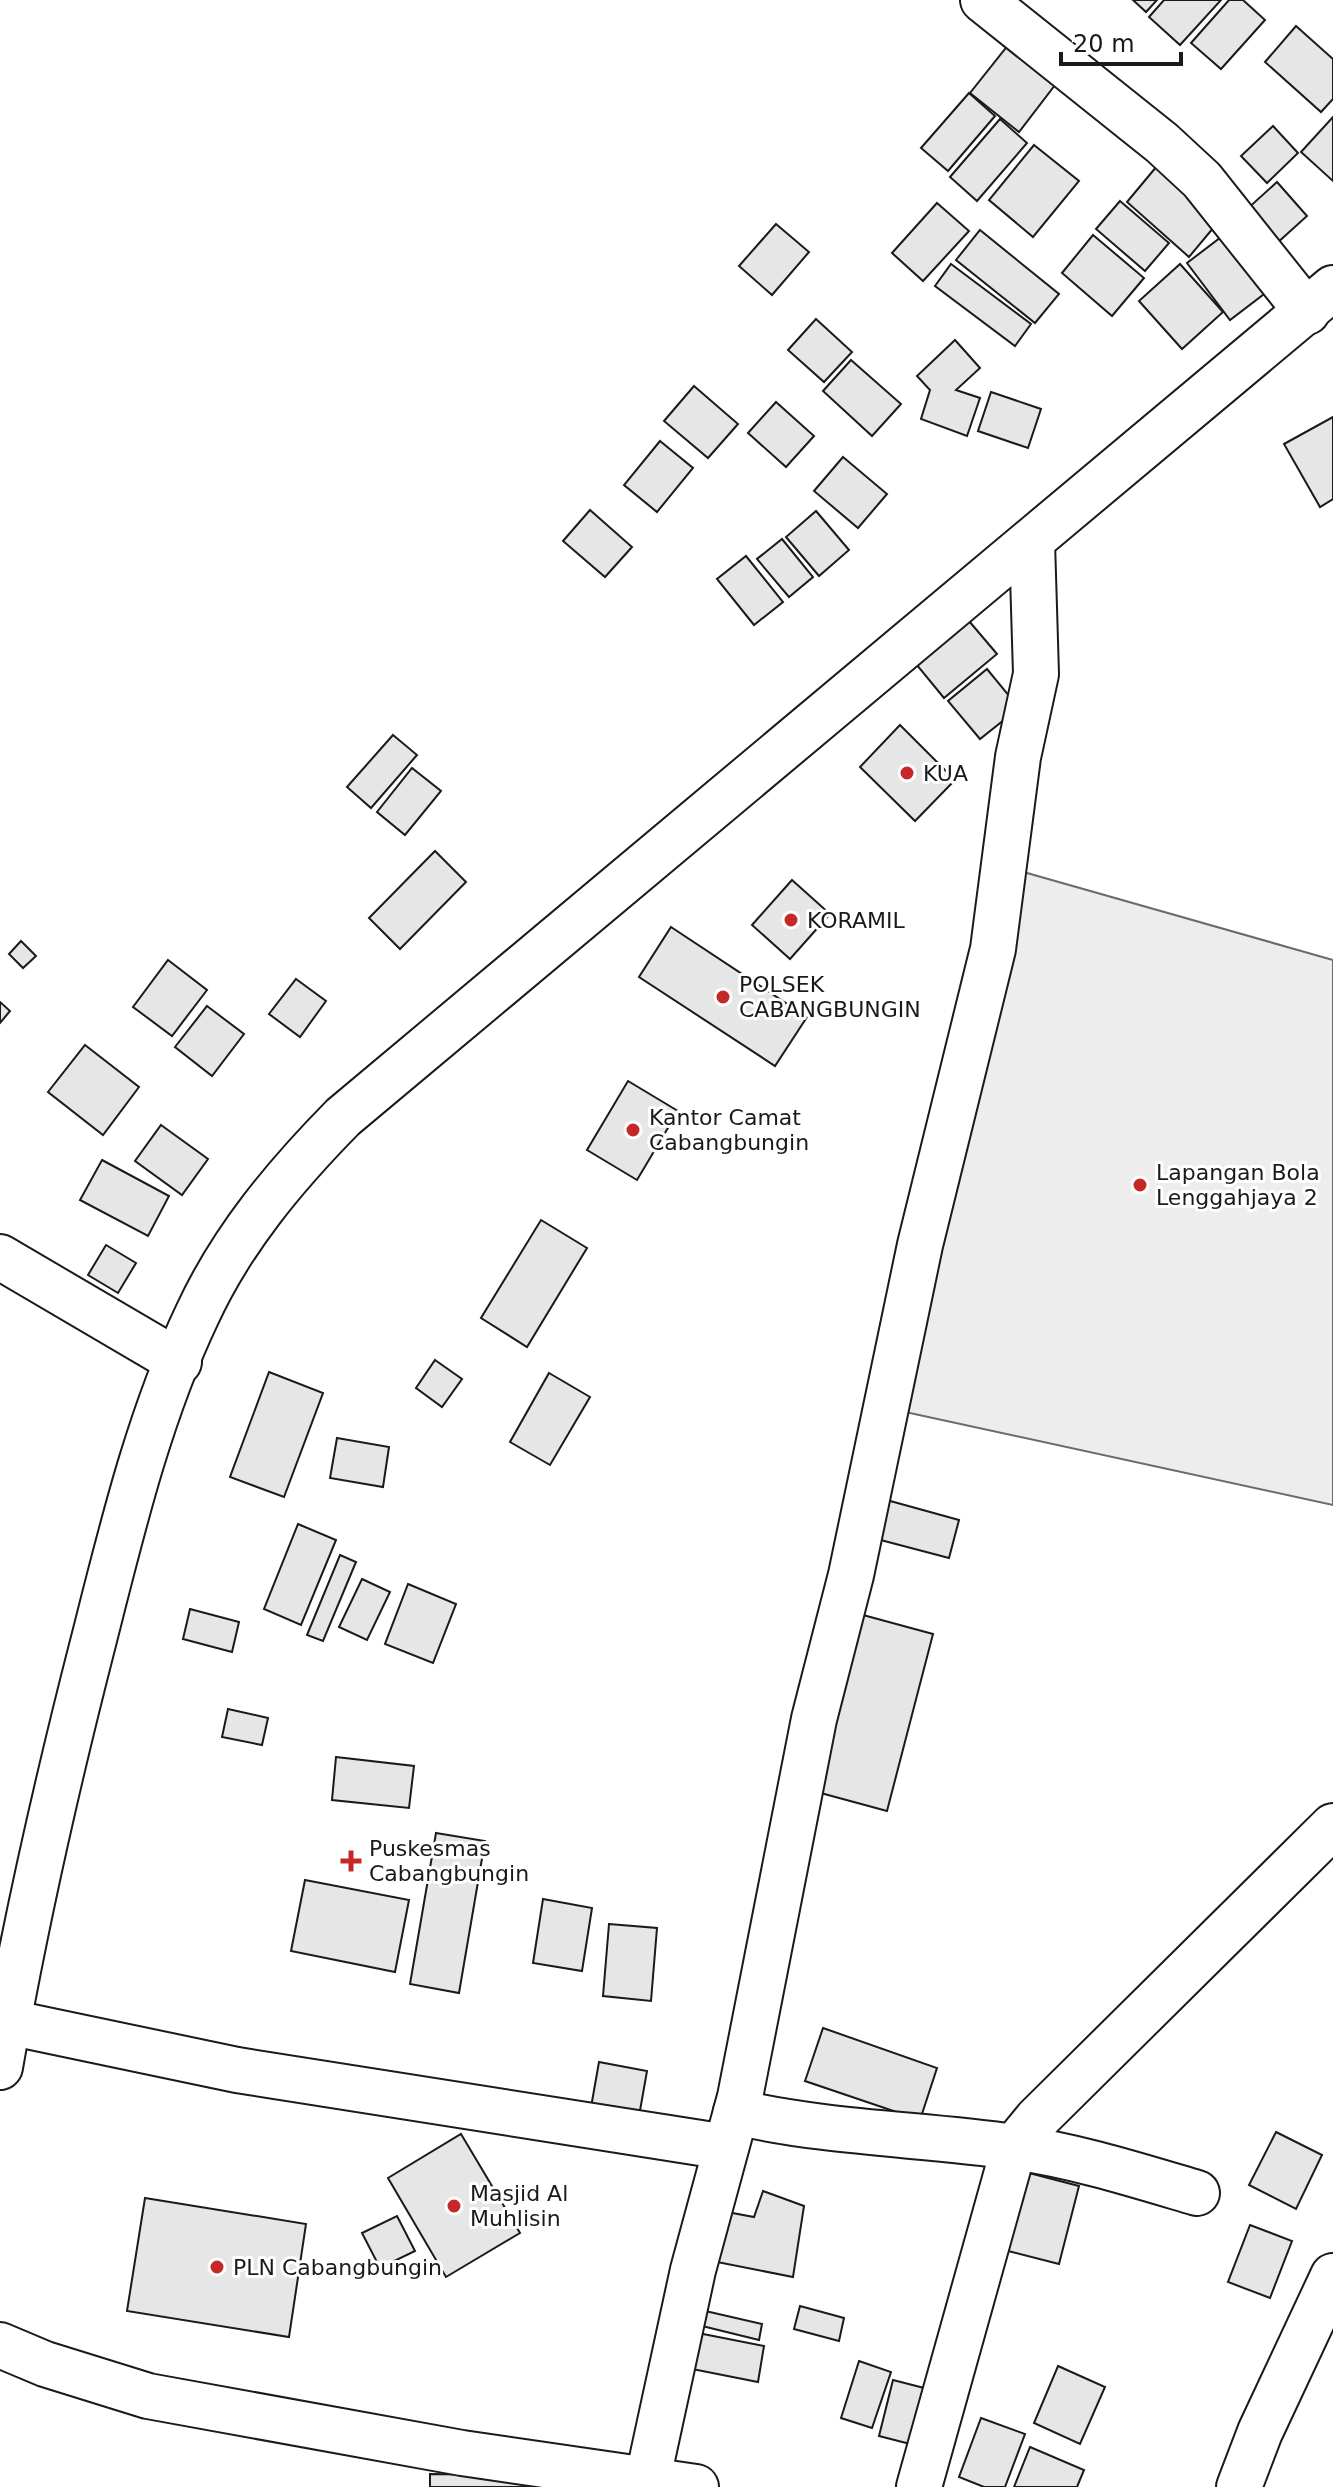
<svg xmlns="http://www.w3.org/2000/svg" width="1333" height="2487" font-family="'DejaVu Sans',sans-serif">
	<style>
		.built { fill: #ededed; stroke: #6a6a6a; stroke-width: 2 }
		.building { fill: #e6e6e6; stroke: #1a1a1a; stroke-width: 2 }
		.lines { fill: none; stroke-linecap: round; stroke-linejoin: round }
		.minor-casing { stroke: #1a1a1a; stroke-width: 48 }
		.minor { stroke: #fff; stroke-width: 44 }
		.poi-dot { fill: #c62828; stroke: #fff; stroke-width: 3 }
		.labels { text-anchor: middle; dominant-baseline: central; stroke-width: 6; stroke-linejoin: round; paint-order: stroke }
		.poi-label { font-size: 22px; fill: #1a1a1a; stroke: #fff; text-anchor: start }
	</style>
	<rect width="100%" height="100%" fill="#fff"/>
	<!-- built -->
	<polygon class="built" points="1020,871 1333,960 1333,1505 896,1410"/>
	<!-- building -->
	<g class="building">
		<polygon points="1133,0 1157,0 1146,12"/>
		<polygon points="1164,0 1221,0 1180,45 1149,17"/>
		<polygon points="1229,0 1243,0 1265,20 1221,69 1191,43"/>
		<polygon points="1296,26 1333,59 1333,99 1321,112 1265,62"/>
		<polygon points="1017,34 1065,72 1019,132 970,93"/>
		<polygon points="969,93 995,116 948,171 921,148"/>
		<polygon points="1333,117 1333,181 1301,152"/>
		<polygon points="1000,119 1027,143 977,201 950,177"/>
		<polygon points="1273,126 1298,153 1267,183 1241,156"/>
		<polygon points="1034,145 1079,181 1033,237 989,200"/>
		<polygon points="1162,160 1224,215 1189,257 1127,202"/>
		<polygon points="1277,182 1307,216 1276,244 1246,210"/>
		<polygon points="1120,201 1169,243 1145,271 1096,229"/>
		<polygon points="937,203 969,231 923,281 892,253"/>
		<polygon points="776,224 809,252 772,295 739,266"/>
		<polygon points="1233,228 1276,285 1230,320 1187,263"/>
		<polygon points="980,230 1059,294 1035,323 956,260"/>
		<polygon points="1093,235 1144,278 1112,316 1062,273"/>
		<polygon points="951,264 1031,324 1015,346 935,286"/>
		<polygon points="1180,264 1223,312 1182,349 1139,301"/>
		<polygon points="816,319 852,352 824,382 788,350"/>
		<polygon points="955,340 980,368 956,390 980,398 967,436 921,419 930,390 917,376"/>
		<polygon points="851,360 901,404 872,436 823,391"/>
		<polygon points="694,386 738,424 708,458 664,421"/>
		<polygon points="991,392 1041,409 1028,448 978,431"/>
		<polygon points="776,402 814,436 786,467 748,433"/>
		<polygon points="1333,417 1333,499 1320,507 1284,444"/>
		<polygon points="660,441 693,468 657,512 624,485"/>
		<polygon points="843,457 887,494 858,528 814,491"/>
		<polygon points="590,510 632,547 605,577 563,541"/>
		<polygon points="816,511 849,550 819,576 786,537"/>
		<polygon points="782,539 813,577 789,597 757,559"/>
		<polygon points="746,556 783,602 754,625 717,579"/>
		<polygon points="969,621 997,654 944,698 916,664"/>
		<polygon points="987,669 1019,708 980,739 948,701"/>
		<polygon points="900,725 955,780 915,821 860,767"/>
		<polygon points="393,735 417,755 371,808 347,787"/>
		<polygon points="412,768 441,791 405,835 377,812"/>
		<polygon points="435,851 466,882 400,949 369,918"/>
		<polygon points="792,880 830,914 790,959 752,925"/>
		<polygon points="671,927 807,1017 775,1066 639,977"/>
		<polygon points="21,941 36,956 23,968 9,954"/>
		<polygon points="168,960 207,990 172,1036 133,1007"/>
		<polygon points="296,979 326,1001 300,1037 269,1014"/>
		<polygon points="0,1002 10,1011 0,1023"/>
		<polygon points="207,1006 244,1034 212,1076 175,1047"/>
		<polygon points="85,1045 139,1087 103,1135 48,1092"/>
		<polygon points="628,1081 678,1111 637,1180 587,1150"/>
		<polygon points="161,1125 208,1159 182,1195 135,1161"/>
		<polygon points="102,1160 169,1196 148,1236 80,1200"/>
		<polygon points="541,1220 587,1248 527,1347 481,1318"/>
		<polygon points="106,1245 136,1263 118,1293 88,1275"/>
		<polygon points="435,1360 462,1379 442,1407 416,1388"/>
		<polygon points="269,1372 323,1393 284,1497 230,1477"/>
		<polygon points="549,1373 590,1397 550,1465 510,1442"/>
		<polygon points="337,1438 389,1447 383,1487 330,1478"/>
		<polygon points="883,1499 959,1520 949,1558 873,1538"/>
		<polygon points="298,1524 336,1540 301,1625 264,1609"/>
		<polygon points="340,1555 356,1562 323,1641 307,1635"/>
		<polygon points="362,1579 390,1592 367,1640 339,1627"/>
		<polygon points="408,1584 456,1604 433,1663 385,1644"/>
		<polygon points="190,1609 239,1622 232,1652 183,1639"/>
		<polygon points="863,1615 933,1634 887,1811 817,1792"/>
		<polygon points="228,1709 268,1718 262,1745 222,1737"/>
		<polygon points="336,1757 414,1766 409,1808 332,1800"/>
		<polygon points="436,1833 485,1841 459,1993 410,1984"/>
		<polygon points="305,1880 409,1900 395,1972 291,1951"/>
		<polygon points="543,1899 592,1908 582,1971 533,1963"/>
		<polygon points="609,1924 657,1928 651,2001 603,1996"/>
		<polygon points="823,2028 937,2068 920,2120 805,2081"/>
		<polygon points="599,2062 647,2071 638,2122 590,2113"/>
		<polygon points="1276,2132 1322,2155 1296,2209 1249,2185"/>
		<polygon points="461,2134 520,2233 446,2277 388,2178"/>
		<polygon points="1029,2173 1079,2186 1059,2264 1008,2251"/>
		<polygon points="763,2191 804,2206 793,2277 717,2262 727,2212 754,2217"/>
		<polygon points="145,2198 306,2224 289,2337 127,2311"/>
		<polygon points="397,2216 415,2251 380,2268 362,2233"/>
		<polygon points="1250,2225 1292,2241 1270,2298 1228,2282"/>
		<polygon points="800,2306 844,2318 839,2341 794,2329"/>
		<polygon points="701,2310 762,2324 759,2340 698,2325"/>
		<polygon points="693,2332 764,2346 758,2382 687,2368"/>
		<polygon points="859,2361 891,2372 872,2428 841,2418"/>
		<polygon points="1058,2366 1105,2387 1080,2444 1034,2423"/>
		<polygon points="893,2380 932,2390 918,2446 879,2436"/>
		<polygon points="981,2418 1025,2434 1005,2487 984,2487 959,2477"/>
		<polygon points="1030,2447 1084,2470 1077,2487 1014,2487"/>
		<polygon points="430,2474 550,2476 550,2487 430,2487"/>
	</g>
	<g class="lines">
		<defs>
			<g id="minor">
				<polyline points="983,0 1162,143 1202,180 1307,312"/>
				<polyline points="0,1257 179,1362"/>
				<polyline points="8,2022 237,2070 726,2147"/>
				<path d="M0 2067C25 1924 57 1783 93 1643 121 1533 148 1418 197 1315 232 1239 285 1176 343 1117L1333 288"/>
				<path d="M736 2112C826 2133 922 2134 1014 2147 1076 2156 1136 2175 1197 2193"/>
				<polyline points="0,2345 45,2364 148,2396 462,2453 696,2487"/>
				<polyline points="646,2487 693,2270 740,2097 814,1719 851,1575 920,1245 993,949 1018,757 1036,674 1032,542"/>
				<polyline points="919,2487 1014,2147 1037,2119 1333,1826"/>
				<polyline points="1239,2487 1260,2432 1333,2276"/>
			</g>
		</defs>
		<!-- minor casing -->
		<use href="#minor" class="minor-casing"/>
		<!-- minor -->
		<use href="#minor" class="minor"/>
	</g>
	<!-- markers -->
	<g class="poi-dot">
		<circle cx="907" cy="773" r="8"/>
		<circle cx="791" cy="920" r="8"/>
		<circle cx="723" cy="997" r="8"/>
		<circle cx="633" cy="1130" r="8"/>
		<circle cx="1140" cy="1185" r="8"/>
		<path d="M347 1849h8v8h8v8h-8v8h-8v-8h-8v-8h8z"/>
		<circle cx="454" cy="2206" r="8"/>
		<circle cx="217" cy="2267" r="8"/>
	</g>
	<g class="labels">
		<!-- poi labels -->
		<g class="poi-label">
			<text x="923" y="773">KUA</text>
			<text x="807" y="920">KORAMIL</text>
			<text x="739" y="984">POLSEK<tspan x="739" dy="25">CABANGBUNGIN</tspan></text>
			<text x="649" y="1117">Kantor Camat<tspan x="649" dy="25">Cabangbungin</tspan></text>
			<text x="1156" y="1172">Lapangan Bola<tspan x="1156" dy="25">Lenggahjaya 2</tspan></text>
			<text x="369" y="1848">Puskesmas<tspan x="369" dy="25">Cabangbungin</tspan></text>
			<text x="470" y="2193">Masjid Al<tspan x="470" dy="25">Muhlisin</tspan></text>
			<text x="233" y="2267">PLN Cabangbungin</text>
		</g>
	</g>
	<!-- scale -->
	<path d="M1061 52v12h120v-12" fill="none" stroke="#1a1a1a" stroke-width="4"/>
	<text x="1073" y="52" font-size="24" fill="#1a1a1a" stroke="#ffffff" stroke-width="6" paint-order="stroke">20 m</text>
</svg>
